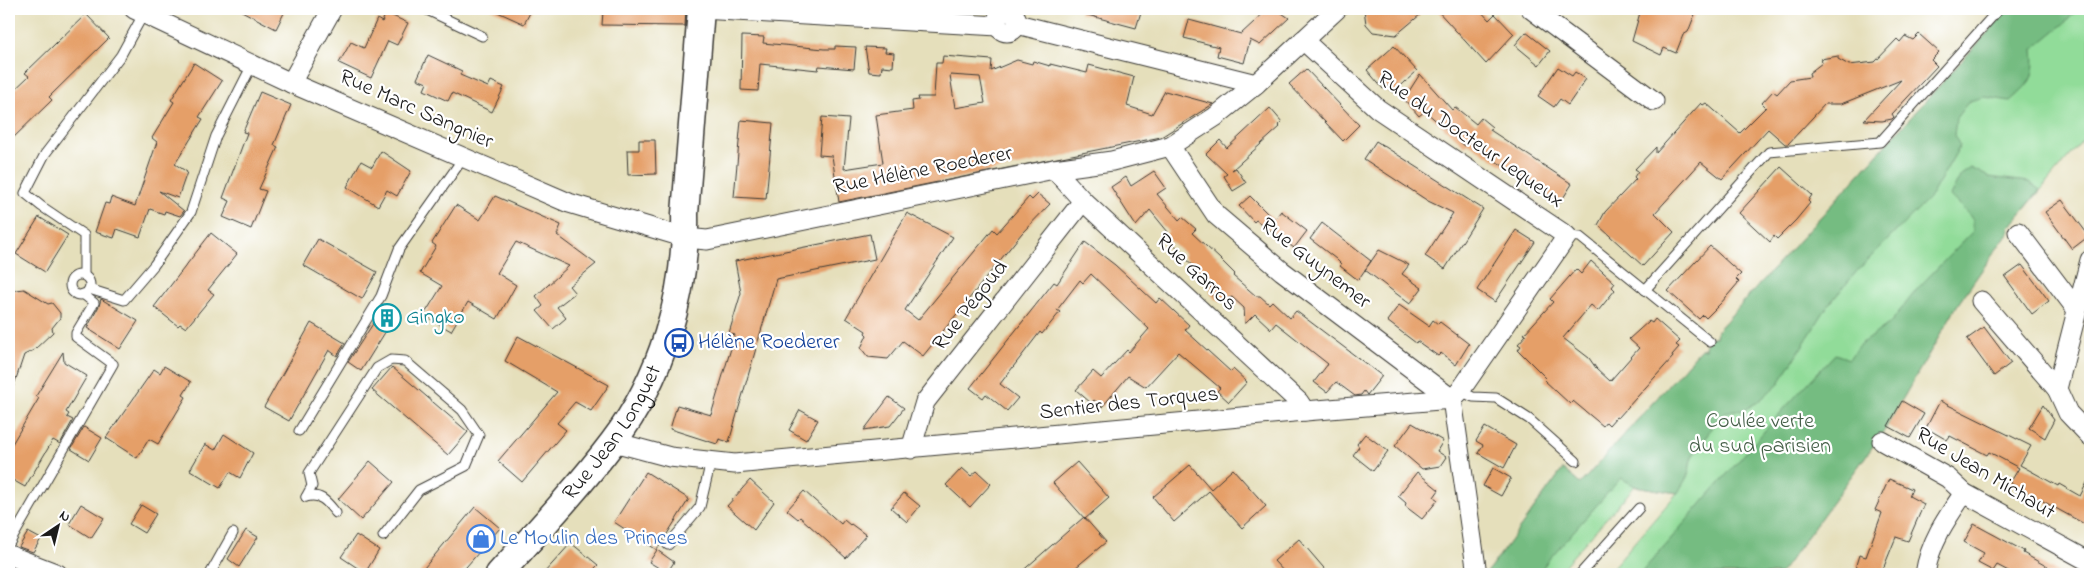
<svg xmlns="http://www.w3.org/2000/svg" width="2099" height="583" font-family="'Indie Flower',sans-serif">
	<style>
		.green { fill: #91dc99; stroke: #567c5a }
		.forest { fill: #74bc81; stroke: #486c4e }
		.building { fill: #e59f68; fill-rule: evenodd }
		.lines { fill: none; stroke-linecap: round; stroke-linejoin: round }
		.lane-casing { stroke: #3a3934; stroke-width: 11 }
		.street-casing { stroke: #3a3934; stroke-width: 21 }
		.secondary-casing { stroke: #3a3934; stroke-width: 29 }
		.lane { stroke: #fff; stroke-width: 9 }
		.street { stroke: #fff; stroke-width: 19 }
		.secondary { stroke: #fff; stroke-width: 26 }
		.labels { text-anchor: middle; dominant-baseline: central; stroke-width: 4.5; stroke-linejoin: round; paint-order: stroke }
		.street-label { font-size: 22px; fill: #1c1c1c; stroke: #fff }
		.culture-label { font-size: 22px; fill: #0d838f; stroke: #fff; text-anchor: start }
		.transit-label { font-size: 22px; fill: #164399; stroke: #fff; text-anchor: start }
		.park-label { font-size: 22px; fill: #455f48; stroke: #fff }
		.shop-label { font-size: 22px; fill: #366cbe; stroke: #fff; text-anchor: start }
	</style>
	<rect width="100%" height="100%" fill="#fff"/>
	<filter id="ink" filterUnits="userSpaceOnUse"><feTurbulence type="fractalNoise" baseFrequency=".02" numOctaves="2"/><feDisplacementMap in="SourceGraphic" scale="10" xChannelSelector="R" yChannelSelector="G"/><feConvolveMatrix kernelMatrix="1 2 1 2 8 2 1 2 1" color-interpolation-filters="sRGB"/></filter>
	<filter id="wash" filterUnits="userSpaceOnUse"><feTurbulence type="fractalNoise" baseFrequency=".0096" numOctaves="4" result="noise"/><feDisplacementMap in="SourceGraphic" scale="20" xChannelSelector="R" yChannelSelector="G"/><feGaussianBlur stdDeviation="1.12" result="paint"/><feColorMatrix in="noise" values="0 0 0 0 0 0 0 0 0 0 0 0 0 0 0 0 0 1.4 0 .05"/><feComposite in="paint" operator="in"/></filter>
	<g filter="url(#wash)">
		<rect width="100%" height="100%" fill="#e5dfbb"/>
		<!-- green -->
		<polygon class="green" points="2009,9 2090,9 2090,131 2009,228 2010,230 1958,304 1884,431 1780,574 1607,574 1677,493 1635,486 1557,574 1486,574 1563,469 1580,484 1701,349 1705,348 1710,337 1716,337 1717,331"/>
		<!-- forest -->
		<g class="forest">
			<path d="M2009 9H2077L2068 20 2033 49C2036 79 2031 82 2010 101L1985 97 1969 101 1956 118 1954 135 1960 146 1931 196 1857 271 1827 307 1779 383 1758 402 1742 411C1719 406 1711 428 1702 446 1700 450 1694 452 1692 457 1690 462 1690 467 1689 472 1687 479 1681 486 1678 493L1635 486 1621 478 1549 559 1538 574H1486L1563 469 1580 484 1701 349 1705 350C1705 342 1708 338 1716 337L1717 331Z"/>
			<polygon points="1971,168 1989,177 2029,182 2040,190 2009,228 2010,230 1958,304 1884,431 1780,574 1640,574 1781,412 1835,354 1849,359 1858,346 1890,323 1919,287 1973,231 1973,219 1950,196 1961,175"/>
		</g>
		<g id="blocks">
			<!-- building -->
			<g class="building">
				<polygon points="238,9 286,9 276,29"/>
				<polygon points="491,9 532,9 524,24"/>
				<polygon points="657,9 686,9 685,26 602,25 603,11 657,11"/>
				<polygon points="1080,9 1130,9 1141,12 1136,28 1080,13"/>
				<polygon points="1268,9 1276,9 1289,18 1260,45 1250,40 1244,63 1217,56 1219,47 1184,38 1189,20 1241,34"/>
				<polygon points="1364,9 1427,9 1396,35 1373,32 1366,24"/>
				<polygon points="1436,9 1479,9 1489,20 1495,14 1514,34 1486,64"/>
				<polygon points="1641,9 1697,9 1688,32 1683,35 1676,53 1664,48 1661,55 1632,41"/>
				<polygon points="386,13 408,23 397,45 388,41 371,78 339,63 351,42 364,48 377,19 382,22"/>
				<polygon points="86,14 109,38 49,97 52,100 9,142 9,95 29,76 25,73"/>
				<polygon points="1526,32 1550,51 1539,65 1515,45"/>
				<polygon points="1919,34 1939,52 1931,60 1937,66 1892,114 1894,117 1892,119 1882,121 1864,120 1901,80 1841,104 1825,104 1788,144 1785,144 1768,129 1722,179 1701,162 1655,213 1674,232 1643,266 1598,225 1605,212 1636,179 1634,177 1638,171 1635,169 1656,147 1656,153 1701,103 1703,105 1706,103 1740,133 1766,107 1762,103 1773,91 1777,94 1790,80 1810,77 1809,73 1822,63 1821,59 1838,56 1838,59 1849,65 1875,62 1897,39 1900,42 1905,36 1913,40"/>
				<polygon points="742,36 764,37 763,43 824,49 835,49 835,46 856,47 854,69 819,66 818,70 760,64 758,91 741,90"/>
				<polygon points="1394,46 1417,71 1393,93 1387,86 1383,89 1367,70"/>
				<polygon points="865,47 886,48 885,52 894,53 893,67 882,66 881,73 869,72"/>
				<polygon points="428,55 462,71 460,75 488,87 491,81 504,87 492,112 452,93 448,101 424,90 427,83 417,79"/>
				<path d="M943 56 992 60 991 71 1017 60 1032 64 1033 61 1050 66V64L1087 73 1089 65 1134 77 1127 106 1152 114 1165 91 1213 104 1161 137 839 202 832 156 819 155 822 117 849 119 844 169 883 163 876 115 913 110 912 101 919 100 918 97H934L936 63H942ZM950 75 980 77 985 103 955 108Z"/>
				<polygon points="194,63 222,81 199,117 203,119 175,164 187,172 178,198 159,191 184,211 180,216 165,211 164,214 150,209 140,237 117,229 114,238 95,232 105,203 109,204 111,197 135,206 157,142 152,138 174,102 171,100"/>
				<polygon points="1558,67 1572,76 1575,72 1586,79 1568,105 1560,99 1554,107 1538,96"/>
				<polygon points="1306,69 1359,125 1343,141 1289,84"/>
				<polygon points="1420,74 1452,110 1455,107 1476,124 1481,118 1492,127 1490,130 1572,184 1560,203 1468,143 1465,146 1425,111 1419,116 1404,99"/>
				<polygon points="260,92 291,105 274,145 278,147 259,189 266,191 251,229 223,217 230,201 223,198 247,133 243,132"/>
				<polygon points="1270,108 1282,122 1278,125 1280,127 1232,170 1236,168 1246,183 1233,191 1224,176 1227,174 1206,154 1220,140 1227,148"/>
				<polygon points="741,120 773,123 766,199 734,197"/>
				<polygon points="639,140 655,140 656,174 628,175 627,150 639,150"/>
				<polygon points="1376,141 1483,209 1445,269 1425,256 1453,213 1428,201 1364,159"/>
				<polygon points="381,151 411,171 397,196 387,190 378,206 347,187 361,161 372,167"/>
				<polygon points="1781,167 1812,195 1808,201 1810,203 1796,220 1777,239 1774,236 1770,242 1739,213"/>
				<polygon points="1154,171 1166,188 1157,194 1179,220 1182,217 1196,229 1192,233 1220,259 1235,274 1233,276 1256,296 1260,296 1269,304 1272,301 1290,318 1296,311 1382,376 1367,395 1364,391 1361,395 1355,396 1336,382 1327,392 1314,382 1328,364 1276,323 1271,329 1255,314 1245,324 1244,308 1232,297 1221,301 1214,298 1210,292 1211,286 1195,271 1197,269 1183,256 1185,254 1164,236 1168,232 1150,210 1136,226 1111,187 1126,177 1131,186"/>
				<polygon points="1038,194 1050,204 1022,233 923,356 903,341 888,359 868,357 861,348 867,335 865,333 866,331 846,318 907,213 953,237 905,310 918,320 993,229 997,233 1029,197 1032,200"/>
				<polygon points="495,196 561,225 557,235 596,264 569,286 575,293 557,307 566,318 553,329 537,311 543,306 536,296 569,266 516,242 497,273 516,285 497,319 468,302 451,331 424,315 442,286 420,273 436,246 432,243 456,205 480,220"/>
				<polygon points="1250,196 1274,220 1281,211 1307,231 1294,248 1256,220 1254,222 1239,206"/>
				<polygon points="2062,200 2089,236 2072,249 2045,212"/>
				<polygon points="39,217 68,235 45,272 16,254"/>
				<polygon points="1322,223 1371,261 1358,280 1340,266 1341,264 1336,259 1310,239"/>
				<polygon points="1516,230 1535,242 1495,302 1477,290"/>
				<polygon points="211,233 237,254 208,290 214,294 186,328 180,324 178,326 154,307"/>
				<polygon points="870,234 875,259 776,279 729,442 719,439 717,444 670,429 677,405 711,415 735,335 729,333 741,293 735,261"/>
				<polygon points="318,239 377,272 362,299 303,265"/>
				<polygon points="1085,242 1115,265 1156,303 1160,298 1189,325 1185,330 1231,372 1233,369 1247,382 1229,402 1217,391 1220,388 1178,352 1146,387 1128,376 1102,407 1094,400 1091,403 1076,390 1093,371 1101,378 1127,350 1129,352 1149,329 1091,274 1083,283 1080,280 1057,310 1060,312 1042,334 1040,332 1000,384 1018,398 1007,411 986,394 983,398 970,388 1054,282 1057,284"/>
				<polygon points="1710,246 1741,274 1736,279 1739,282 1721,303 1706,318 1703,315 1699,319 1668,291"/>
				<polygon points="1379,250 1409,265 1402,274 1422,288 1410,304 1365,270"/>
				<polygon points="1591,261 1615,283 1612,287 1615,290 1598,311 1591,305 1563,338 1589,358 1596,368 1610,381 1639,348 1629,339 1649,321 1652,323 1655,319 1680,341 1676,345 1679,347 1672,355 1673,357 1655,377 1618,418 1616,417 1609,425 1606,422 1603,426 1573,401 1570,404 1544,380 1546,378 1518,350 1521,346 1518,344 1526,335 1524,334 1553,302 1550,299 1576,269 1581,274"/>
				<polygon points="2022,265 2049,301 2032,314 2005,277"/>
				<polygon points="24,289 48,304 52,303 60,313 60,318 52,328 53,332 34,350 24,355 12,391 9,391 9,291"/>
				<polygon points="101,299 138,321 120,349 87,328 99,306"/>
				<polygon points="1399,305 1429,326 1433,320 1438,324 1440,322 1469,344 1456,365 1441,353 1438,356 1417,341 1416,343 1387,321"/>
				<polygon points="382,310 394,318 361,371 348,362"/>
				<polygon points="311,323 345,343 337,356 329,350 289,421 264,407"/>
				<polygon points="1984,327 2011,363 1994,376 1967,339"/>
				<polygon points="518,336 609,385 591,411 575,402 557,423 566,430 522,482 498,461 557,392 505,361"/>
				<polygon points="63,352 64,362 87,376 66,412 69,414 67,417 73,420 60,444 53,440 25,487 9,478 9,449 39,398 36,396"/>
				<polygon points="164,366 191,382 183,395 186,397 158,444 149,439 137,458 106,438 154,369 160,373"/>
				<polygon points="392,367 468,432 448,455 372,390"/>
				<polygon points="889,397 904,408 890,426 864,430"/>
				<polygon points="1902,401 1924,414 1910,438 1888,426"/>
				<polygon points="1940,401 2031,446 2020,465 2058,486 2059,484 2080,496 2090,477 2090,527 2010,483 2019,468 1989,452 1987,455 1950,436 1947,440 1926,428"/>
				<polygon points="2043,405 2054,420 2045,438 2029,428"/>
				<polygon points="800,410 818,420 806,440 789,430"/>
				<polygon points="1412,423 1443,441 1437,451 1446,457 1440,466 1422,469 1395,446"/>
				<polygon points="84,427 102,438 89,460 71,449"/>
				<polygon points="1485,427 1516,445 1504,468 1478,453 1483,445 1476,441"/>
				<polygon points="224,434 253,453 240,478 230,472 220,488 190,470 205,444 215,450"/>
				<polygon points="1365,434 1388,451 1373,471 1353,455 1359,447 1357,444"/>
				<polygon points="370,461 394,482 361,520 338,499"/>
				<polygon points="1077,462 1109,498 1085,519 1053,483"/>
				<polygon points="1190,465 1211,489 1233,469 1266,506 1242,528 1209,491 1174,522 1153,497"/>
				<polygon points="962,468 971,476 977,471 991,484 970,507 946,485"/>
				<polygon points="1493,468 1511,478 1501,496 1483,486"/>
				<polygon points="646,472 689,499 657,550 614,522"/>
				<polygon points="1417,472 1439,490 1434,497 1438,500 1422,519 1405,506 1406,503 1398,496"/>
				<polygon points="1889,479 1912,489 1909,496 1924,504 1908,541 1896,537 1881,574 1860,574 1856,565 1859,555 1866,557 1882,513 1875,510"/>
				<polygon points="750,480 774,502 754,530 727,506"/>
				<polygon points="804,491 841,524 844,520 850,525 851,524 866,535 846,558 800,517 798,519 787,510"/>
				<polygon points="904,493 920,506 907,522 891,508"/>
				<polygon points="81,504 104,518 91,538 69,524"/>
				<polygon points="141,505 156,514 144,533 129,524"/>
				<polygon points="475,507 500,528 460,574 419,574"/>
				<polygon points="1084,517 1106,542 1068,574 1019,574"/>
				<polygon points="1974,524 2024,551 2023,553 2060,574 2014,574 1997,565 1993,571 1978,563 1984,553 1964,542"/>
				<polygon points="246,530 258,537 239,567 228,559"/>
				<polygon points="28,532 41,539 33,552 19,547"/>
				<polygon points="356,535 379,550 365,573 341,557"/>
				<polygon points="1299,539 1329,574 1286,574 1274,561"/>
				<polygon points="571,543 598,565 589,574 543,574"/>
				<polygon points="657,550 674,562 667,573 649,562"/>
			</g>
		</g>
	</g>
	<g filter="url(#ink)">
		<use href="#blocks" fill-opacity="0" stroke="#3a3934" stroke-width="1"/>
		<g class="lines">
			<defs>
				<g id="lane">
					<polyline points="425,9 482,36"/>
					<polyline points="1567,236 1580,237 1710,342"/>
					<circle cx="80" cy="285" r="10"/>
					<polyline points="84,275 84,235 41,206 25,193 45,154 121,55 144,13"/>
					<polyline points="89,289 124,300 154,265 191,212 216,136 252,65"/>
					<polyline points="1645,290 1769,152 1880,142 1999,9"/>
					<polyline points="1460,391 1473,397 1496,398 1529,419 1576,461"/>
					<polyline points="299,431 381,296 399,249 464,157"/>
					<polyline points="306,497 312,486 309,473 377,368 391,360 405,361 462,410 479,435 466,466 419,490 383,536"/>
					<path d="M306 497C321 493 327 502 336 513"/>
					<polyline points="9,544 113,364 76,337 76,333 94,303 83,294"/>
					<polyline points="668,545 700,507 711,461"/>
					<polyline points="210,574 233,533"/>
					<polyline points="1580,574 1639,508"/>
				</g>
				<g id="street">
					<polyline points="134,9 291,83 569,203 686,238 707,240 1054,169 1112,161 1170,146 1215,117 1256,84 1337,9"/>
					<polyline points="701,9 998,26"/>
					<polyline points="1531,9 1654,101"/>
					<circle cx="1007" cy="22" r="10"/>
					<polyline points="1017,24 1256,84"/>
					<polyline points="291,83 332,9"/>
					<polyline points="1170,146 1216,215 1282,271 1452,399"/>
					<polyline points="1054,169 1083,201 1299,402 1305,411"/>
					<polyline points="2018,232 2077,310"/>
					<polyline points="2090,260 2057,389 2068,413 2090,436"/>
					<polyline points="1981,301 2057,389"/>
					<polyline points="1452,399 1477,574"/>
					<polyline points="1882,441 1948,478 1964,493 2090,562"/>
					<polyline points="614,442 670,457 735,464 1305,411 1452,399 1460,391 1567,236 1378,109 1303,40"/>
					<polyline points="911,449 925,402 1083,201"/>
					<polyline points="9,555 58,574"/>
					<path d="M1925 574C1930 542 1946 519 1964 493"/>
				</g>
				<g id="secondary">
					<path id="s1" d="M499 574C537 532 579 487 613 442 661 379 687 293 685 214L701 9"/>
				</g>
			</defs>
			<!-- lane casing -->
			<use href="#lane" class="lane-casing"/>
			<!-- street casing -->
			<use href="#street" class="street-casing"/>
			<!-- secondary casing -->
			<use href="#secondary" class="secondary-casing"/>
			<!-- lane -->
			<use href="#lane" class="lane"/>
			<!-- street -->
			<use href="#street" class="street"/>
			<!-- secondary -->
			<use href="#secondary" class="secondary"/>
		</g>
	</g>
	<!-- icons -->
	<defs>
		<symbol id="building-ring" viewBox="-11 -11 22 22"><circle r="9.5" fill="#fff" stroke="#0f9aa8" stroke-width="1.5"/><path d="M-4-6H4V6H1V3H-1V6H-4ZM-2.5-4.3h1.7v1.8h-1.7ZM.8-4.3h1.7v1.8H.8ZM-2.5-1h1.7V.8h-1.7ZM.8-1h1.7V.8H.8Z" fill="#0f9aa8"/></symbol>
		<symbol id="bus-ring" viewBox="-11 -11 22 22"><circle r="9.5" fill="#fff" stroke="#1a4fb4" stroke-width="1.5"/><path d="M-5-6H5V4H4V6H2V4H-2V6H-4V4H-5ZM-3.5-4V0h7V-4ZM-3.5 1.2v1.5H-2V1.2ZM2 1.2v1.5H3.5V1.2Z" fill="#1a4fb4"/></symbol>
		<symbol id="shop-ring" viewBox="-11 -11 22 22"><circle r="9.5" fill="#fff" stroke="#3f7fe0" stroke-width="1.5"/><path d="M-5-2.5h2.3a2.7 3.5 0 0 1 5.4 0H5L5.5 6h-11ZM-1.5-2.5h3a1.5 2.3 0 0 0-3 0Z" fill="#3f7fe0"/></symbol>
	</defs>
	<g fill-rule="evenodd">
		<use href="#building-ring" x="371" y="302" width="32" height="32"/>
		<use href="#bus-ring" x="663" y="327" width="32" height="32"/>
		<use href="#shop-ring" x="465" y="523" width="32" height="32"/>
	</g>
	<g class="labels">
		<!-- street labels -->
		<g class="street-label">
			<text transform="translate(416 110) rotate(24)">Rue Marc Sangnier</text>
			<text transform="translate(1470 140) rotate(35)">Rue du Docteur Lequeux</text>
			<text transform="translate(923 171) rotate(-11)">Rue Hélène Roederer</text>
			<text transform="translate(1315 264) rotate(38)">Rue Guynemer</text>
			<text transform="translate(1196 273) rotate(43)">Rue Garros</text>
			<text transform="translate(971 306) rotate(-52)">Rue Pégoud</text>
			<text transform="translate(1129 404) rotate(-6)">Sentier des Torques</text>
			<text stroke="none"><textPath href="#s1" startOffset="182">Rue Jean Longuet</textPath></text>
			<text transform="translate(1985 474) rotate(31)">Rue Jean Michaut</text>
		</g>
		<!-- culture labels -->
		<g class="culture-label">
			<text x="406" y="318">Gingko</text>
		</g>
		<!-- transit labels -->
		<g class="transit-label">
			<text x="698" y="343">Hélène Roederer</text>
		</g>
		<!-- park labels -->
		<g class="park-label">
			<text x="1760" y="422">Coulée verte<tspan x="1760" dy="25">du sud parisien</tspan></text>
		</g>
		<!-- shop labels -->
		<g class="shop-label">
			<text x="500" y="539">Le Moulin des Princes</text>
		</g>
	</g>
	<!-- margin -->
	<rect width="2099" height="583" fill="none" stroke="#fff" stroke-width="30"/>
	<!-- north arrow -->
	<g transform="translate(58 526) rotate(35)" stroke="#ffffff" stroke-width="4" paint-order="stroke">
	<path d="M0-4L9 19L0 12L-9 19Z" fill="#1c1c1c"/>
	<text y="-8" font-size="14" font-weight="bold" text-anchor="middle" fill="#1c1c1c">N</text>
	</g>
</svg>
